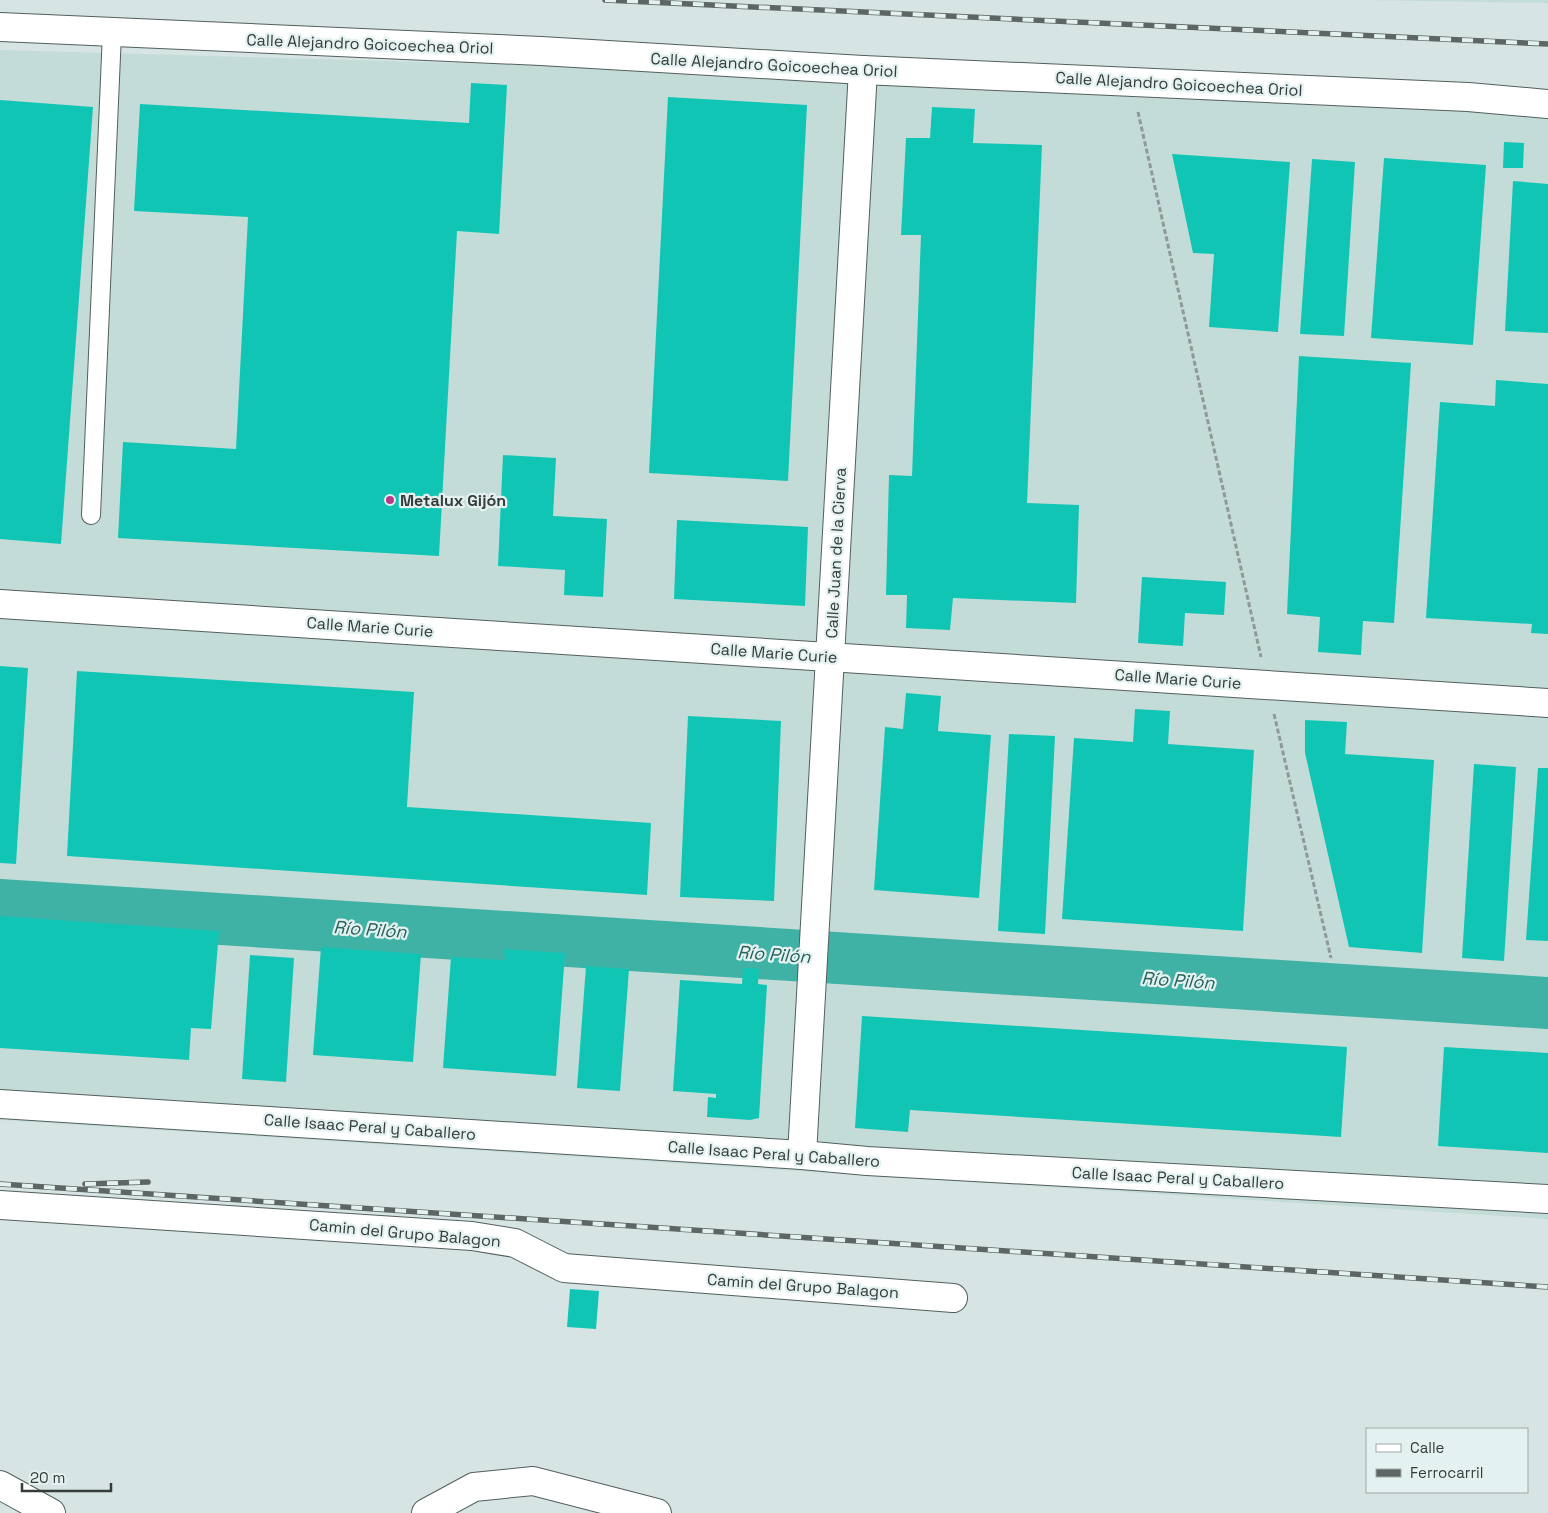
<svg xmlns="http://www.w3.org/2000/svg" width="1548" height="1513" font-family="'Space Grotesk',sans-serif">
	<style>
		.built { fill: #c4dcd8 }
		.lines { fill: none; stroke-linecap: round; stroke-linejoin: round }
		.river { stroke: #40b2a5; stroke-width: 52 }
		.building { fill: #11c5b5 }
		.lane-casing { stroke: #535f5d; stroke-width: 20 }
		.street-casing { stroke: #535f5d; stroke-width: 30 }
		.path { stroke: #8f9a98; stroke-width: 3; stroke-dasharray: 5 2.5; stroke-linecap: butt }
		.lane { stroke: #fff; stroke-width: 18 }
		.street { stroke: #fff; stroke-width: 28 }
		.rail-casing { stroke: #5e6665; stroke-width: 5.5 }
		.rail { stroke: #e3f2f0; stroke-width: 4; stroke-dasharray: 11; stroke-linecap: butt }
		.poi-dot { fill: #b83987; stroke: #e3f2f0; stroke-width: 2 }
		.labels { text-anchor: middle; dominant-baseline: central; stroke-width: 4.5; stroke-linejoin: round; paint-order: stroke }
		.street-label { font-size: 16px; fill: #363c3b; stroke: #e3f2f0 }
		.poi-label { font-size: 16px; font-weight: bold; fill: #363c3b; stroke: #e3f2f0; text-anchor: start }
		.water-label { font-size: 18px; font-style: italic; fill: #26635b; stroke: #e3f2f0 }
	</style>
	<rect width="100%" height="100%" fill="#d6e5e3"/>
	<!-- built -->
	<g class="built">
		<polygon points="1356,0 1548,0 1548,3 1361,0"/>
		<polygon points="0,50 1548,94 1548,1219 0,1120"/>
	</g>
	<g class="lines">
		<!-- river -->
		<polyline class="river" points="0,905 1548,1003"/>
	</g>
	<!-- building -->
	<g class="building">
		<polygon points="471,83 507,85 499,234 457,231 439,556 118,538 123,442 236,449 248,217 134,211 140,104 469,123"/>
		<polygon points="668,97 807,105 788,481 649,473"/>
		<polygon points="0,100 93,107 61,544 0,539"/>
		<polygon points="932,107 975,109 973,143 1042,145 1027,503 1079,505 1076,603 953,598 950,630 906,628 907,595 886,595 889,475 912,476 921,235 901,235 906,138 930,138"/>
		<polygon points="1504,142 1524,143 1523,168 1503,168"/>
		<polygon points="1172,154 1290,162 1278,332 1209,327 1214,254 1193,253"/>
		<polygon points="1384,158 1486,165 1473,345 1371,338"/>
		<polygon points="1312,159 1355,162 1344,336 1300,334"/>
		<polygon points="1513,181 1548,184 1548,333 1505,331"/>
		<polygon points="1299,356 1411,363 1394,623 1363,621 1361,655 1318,652 1320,617 1287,614"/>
		<polygon points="1496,380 1548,384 1548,634 1531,633 1532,624 1426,618 1440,402 1495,406"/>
		<polygon points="503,455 556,458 553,516 607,519 603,597 564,595 565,570 498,566"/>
		<polygon points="677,520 808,527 805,606 674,599"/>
		<polygon points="1142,577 1226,582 1224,615 1185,613 1183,646 1138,643"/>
		<polygon points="0,666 28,668 16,864 0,863"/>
		<polygon points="77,671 414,692 407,807 651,823 647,895 67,856"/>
		<polygon points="906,693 941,696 938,731 991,735 979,898 874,890 885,727 903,729"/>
		<polygon points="1135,709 1170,711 1168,744 1254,750 1243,931 1062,919 1074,738 1133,742"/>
		<polygon points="688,716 781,721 774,901 680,897"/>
		<polygon points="1305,720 1347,722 1345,754 1434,760 1422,953 1349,947 1305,753"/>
		<polygon points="1009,734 1055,736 1045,934 998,931"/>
		<polygon points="1474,764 1516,767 1504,961 1462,958"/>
		<polygon points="1538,768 1548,768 1548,941 1526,940"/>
		<polygon points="0,916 219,931 211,1029 191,1028 189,1060 0,1048"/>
		<polygon points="321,947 421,954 413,1062 313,1055"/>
		<polygon points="504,949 565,953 556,1076 443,1068 451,957 505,960"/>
		<polygon points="250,955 294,958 286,1082 242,1079"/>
		<polygon points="586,966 629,969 620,1091 577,1088"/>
		<polygon points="743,968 759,969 758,984 767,985 759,1118 750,1120 707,1117 708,1097 716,1098 716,1094 673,1091 680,980 742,984"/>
		<polygon points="862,1016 1347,1047 1341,1137 910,1110 908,1132 855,1128"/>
		<polygon points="1444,1047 1548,1053 1548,1153 1438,1146"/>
		<polygon points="570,1289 599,1291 596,1329 567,1327"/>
	</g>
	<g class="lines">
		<defs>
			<polyline id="lane" points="91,515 112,33"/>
			<g id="street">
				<polyline points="0,27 541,51 863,70 1468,97 1548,104"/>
				<polyline points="0,604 1548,703"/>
				<polyline points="0,1104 802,1155 867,1161 1548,1199"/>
				<polyline points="802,1155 863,70"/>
				<polyline points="0,1205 472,1236 515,1243 564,1268 953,1298"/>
				<polyline points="0,1485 51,1513"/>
				<polyline points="426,1513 474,1487 533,1481 657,1513"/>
			</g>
		</defs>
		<!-- lane casing -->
		<use href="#lane" class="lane-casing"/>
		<!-- street casing -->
		<use href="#street" class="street-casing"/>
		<!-- path -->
		<g class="path">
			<polyline points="1138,112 1261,657"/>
			<polyline points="1274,714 1331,958"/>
		</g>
		<!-- lane -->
		<use href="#lane" class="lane"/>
		<!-- street -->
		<use href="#street" class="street"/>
		<defs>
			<g id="rail">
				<polyline points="605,0 1548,44"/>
				<polyline points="0,1184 1548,1287"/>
				<polyline points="85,1184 148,1182"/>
			</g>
		</defs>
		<!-- rail casing -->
		<use href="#rail" class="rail-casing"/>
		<!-- rail -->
		<use href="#rail" class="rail"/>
	</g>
	<!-- markers -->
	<circle class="poi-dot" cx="390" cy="500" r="5"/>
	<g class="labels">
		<!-- street labels -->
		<g class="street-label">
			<text transform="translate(370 44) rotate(2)">Calle Alejandro Goicoechea Oriol</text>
			<text transform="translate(774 65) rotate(3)">Calle Alejandro Goicoechea Oriol</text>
			<text transform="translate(1179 84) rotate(3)">Calle Alejandro Goicoechea Oriol</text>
			<text transform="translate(836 553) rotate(-87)">Calle Juan de la Cierva</text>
			<text transform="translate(370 627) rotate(4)">Calle Marie Curie</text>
			<text transform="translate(774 653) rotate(4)">Calle Marie Curie</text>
			<text transform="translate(1178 679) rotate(4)">Calle Marie Curie</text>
			<text transform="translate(370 1127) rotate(4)">Calle Isaac Peral y Caballero</text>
			<text transform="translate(774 1154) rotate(4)">Calle Isaac Peral y Caballero</text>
			<text transform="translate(1178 1178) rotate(3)">Calle Isaac Peral y Caballero</text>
			<text transform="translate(405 1233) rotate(5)">Camin del Grupo Balagon</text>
			<text transform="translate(803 1286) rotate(4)">Camin del Grupo Balagon</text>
		</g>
		<!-- poi labels -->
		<g class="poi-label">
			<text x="400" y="500">Metalux Gijón</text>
		</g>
		<!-- water labels -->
		<g class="water-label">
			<text transform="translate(370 929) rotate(4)">Río Pilón</text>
			<text transform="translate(774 954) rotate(4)">Río Pilón</text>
			<text transform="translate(1178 980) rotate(4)">Río Pilón</text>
		</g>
	</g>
	<!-- legend -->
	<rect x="1366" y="1428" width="162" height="65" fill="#e3f2f0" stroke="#9ea9a8"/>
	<rect x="1376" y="1444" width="25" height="8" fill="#ffffff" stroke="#9ea9a8"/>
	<text x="1410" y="1453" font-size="15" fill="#363c3b">Calle</text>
	<rect x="1376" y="1469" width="25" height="8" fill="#5e6665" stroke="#9ea9a8"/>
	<text x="1410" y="1478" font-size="15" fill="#363c3b">Ferrocarril</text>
	<!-- scale -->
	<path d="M22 1483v8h89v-8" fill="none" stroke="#363c3b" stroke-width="2.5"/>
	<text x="30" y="1483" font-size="15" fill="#363c3b" stroke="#e3f2f0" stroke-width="4" paint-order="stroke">20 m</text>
</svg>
